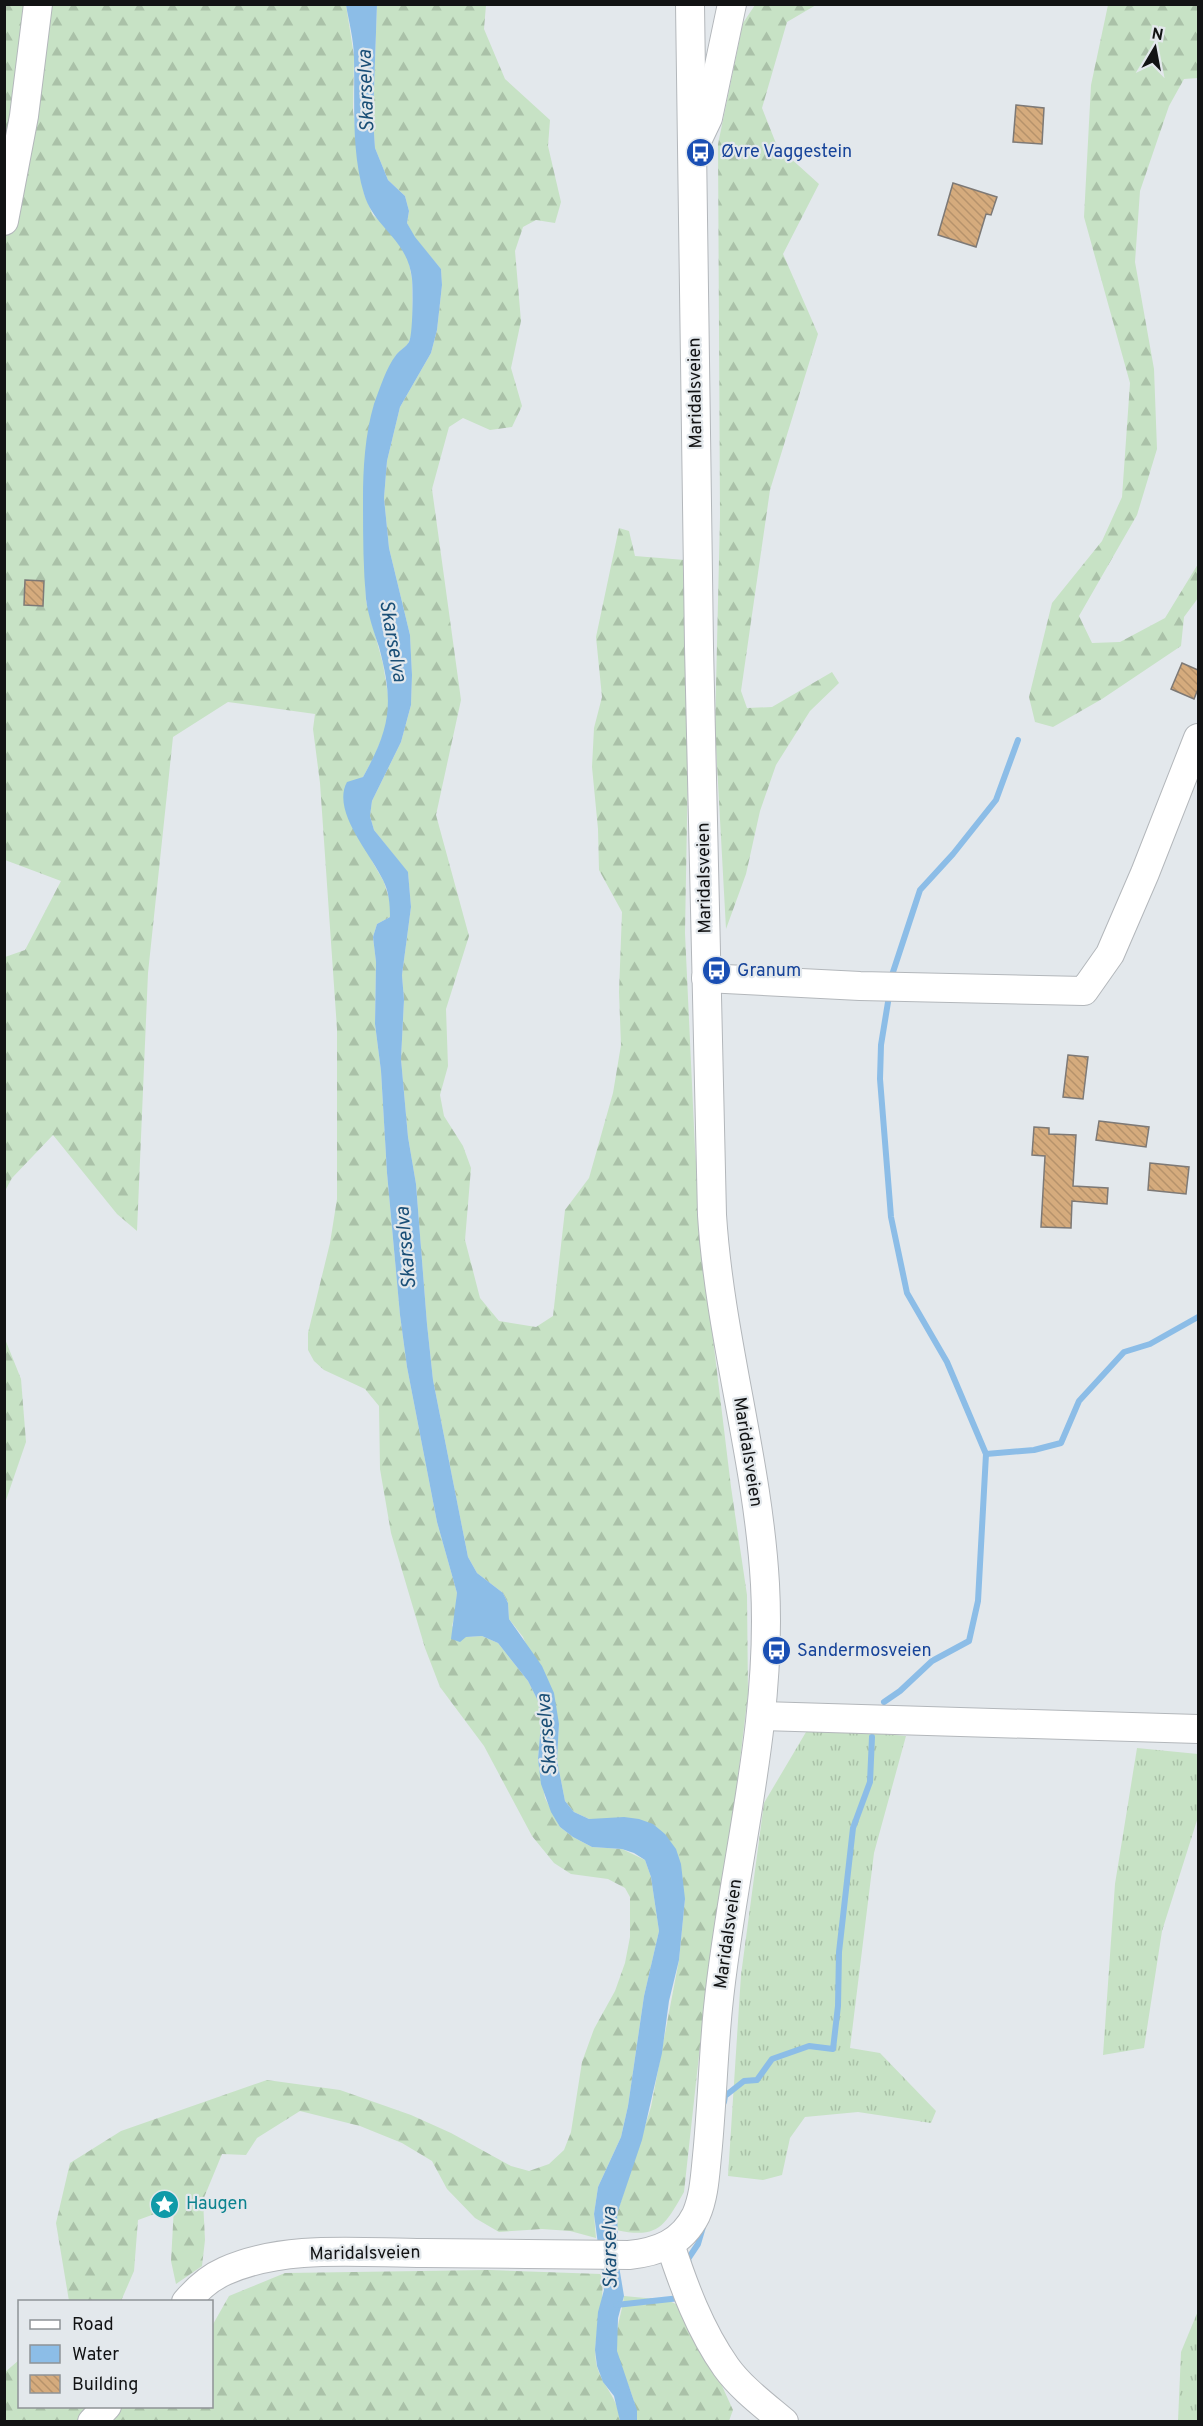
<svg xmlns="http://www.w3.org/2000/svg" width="1203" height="2426" font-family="Overpass,sans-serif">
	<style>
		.grass { fill: url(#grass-tufts) }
		.forest { fill: url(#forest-firs) }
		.water { fill: #8cbde7 }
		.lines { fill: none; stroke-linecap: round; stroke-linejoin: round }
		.stream { stroke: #8cbde7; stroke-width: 6 }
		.building { fill: url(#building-back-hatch); stroke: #7d7976; stroke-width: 1.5 }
		.minor-casing { stroke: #b3b7bb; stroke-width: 30 }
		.minor { stroke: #fff; stroke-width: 28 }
		.labels { text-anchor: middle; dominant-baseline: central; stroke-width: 4.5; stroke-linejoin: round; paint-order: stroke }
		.transit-label { font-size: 18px; fill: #164399; stroke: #e3e8ec; text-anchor: start }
		.street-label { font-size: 18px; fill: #121314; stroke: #e3e8ec }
		.culture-label { font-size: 18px; fill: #0d838f; stroke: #e3e8ec; text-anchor: start }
		.water-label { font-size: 20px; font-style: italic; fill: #1a4f77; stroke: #e3e8ec }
	</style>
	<defs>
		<pattern id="grass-tufts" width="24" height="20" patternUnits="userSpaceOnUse" patternTransform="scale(1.5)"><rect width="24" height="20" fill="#c7e2c5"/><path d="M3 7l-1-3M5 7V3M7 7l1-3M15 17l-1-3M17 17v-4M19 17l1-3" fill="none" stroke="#aac1a8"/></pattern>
		<pattern id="forest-firs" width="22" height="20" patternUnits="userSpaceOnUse" patternTransform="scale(1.5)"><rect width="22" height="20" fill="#c7e2c5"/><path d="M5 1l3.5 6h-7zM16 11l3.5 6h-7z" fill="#aac1a8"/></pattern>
		<pattern id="building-back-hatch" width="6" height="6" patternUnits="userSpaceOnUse" patternTransform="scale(1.5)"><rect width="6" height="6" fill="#d5ab7d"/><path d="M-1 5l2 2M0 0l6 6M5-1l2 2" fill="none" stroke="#b6926b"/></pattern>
	</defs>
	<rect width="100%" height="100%" fill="#e3e8ec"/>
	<!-- grass -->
	<g class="grass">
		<polygon points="809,1727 906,1736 874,1853 850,2048 880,2053 936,2111 931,2123 858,2112 805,2117 790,2138 782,2175 763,2180 728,2176 741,1975 764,1803"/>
		<polygon points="1137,1748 1198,1754 1198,1817 1162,1931 1144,2048 1103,2055 1115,1884"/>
		<polygon points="1198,2311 1198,2421 1178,2421 1181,2352"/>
	</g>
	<!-- forest -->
	<g class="forest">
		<polygon points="5,5 346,5 354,56 353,111 364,194 373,215 388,228 408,258 412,279 413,332 408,344 396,355 386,374 374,406 368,432 363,497 366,601 383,664 389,701 386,728 375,755 363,777 353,782 372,861 384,882 390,902 390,917 377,924 373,937 376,962 375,1024 381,1071 387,1173 400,1315 407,1367 437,1522 457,1593 456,1610 452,1626 466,1637 482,1636 498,1643 528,1681 539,1703 541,1723 538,1759 545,1798 560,1827 573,1837 592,1847 622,1849 645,1860 651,1877 659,1931 644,1996 628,2106 621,2137 598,2187 594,2214 596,2238 570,2231 542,2229 499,2232 475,2218 447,2189 432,2161 402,2143 360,2126 300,2111 257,2138 246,2155 222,2154 203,2200 205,2240 202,2266 176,2284 171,2261 174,2207 138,2220 134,2271 121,2301 69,2301 56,2223 70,2163 121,2131 267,2080 340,2090 411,2115 451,2133 511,2166 529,2171 549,2164 564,2150 571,2132 582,2062 594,2029 615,1991 625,1963 630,1937 630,1897 625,1888 608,1879 571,1874 554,1863 532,1836 484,1746 440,1687 425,1648 391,1533 380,1469 379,1406 365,1389 324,1370 314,1361 308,1350 308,1333 330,1243 337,1199 337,1029 320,783 313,729 315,714 228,702 173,737 148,973 137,1231 117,1214 53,1135 12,1178 5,1191 5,957 25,950 61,881 5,860"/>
		<path d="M377 5H486L484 29 505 79 550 120 548 146 561 202 555 223 536 220 523 227 515 251 521 321 511 368 522 406 512 427 490 430 463 418 449 427 432 489 461 700 436 815 469 936 446 1009 448 1066 440 1095 444 1116 463 1146 471 1168 465 1240 480 1298 499 1321 536 1327 553 1316 565 1210 589 1178 613 1093 621 1045 619 992 622 912 599 870 598 829 592 767 594 728 602 697 596 637 619 528 629 531 635 556 685 560 688 762 685 933 695 1149 705 1273 731 1487 747 1595 748 1694 734 1810 710 1955 684 2192C664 2227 658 2239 616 2230L617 2214 651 2107 679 1960 685 1899 606 1819H589L574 1812 565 1801 557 1760 559 1724 523 1637 509 1619 508 1603 503 1593 477 1573 468 1557 433 1380 427 1324 416 1184 408 1137 401 1059 404 1000 402 975 411 907 408 873 374 830 370 816 372 801 401 742 411 705 412 675 410 635 389 548 384 498 387 461 400 407 431 353 437 330 442 285 441 269 414 237 407 223 409 211 405 196 388 180 375 148 373 118Z"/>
		<polygon points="755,5 816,5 787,22 762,108 777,146 819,184 783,254 818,334 770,490 741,691 747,708 772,707 832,672 839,683 810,711 776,765 760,811 746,874 726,929 715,728 720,517 718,144 743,23"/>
		<polygon points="1108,5 1198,5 1198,78 1184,79 1169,106 1140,191 1135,262 1154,369 1157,449 1137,515 1079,616 1092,643 1120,642 1165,618 1198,564 1198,598 1184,617 1181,646 1102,699 1053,727 1035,722 1029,697 1052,603 1102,541 1122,497 1130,383 1084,217 1091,85"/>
		<polygon points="5,1339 21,1379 26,1442 5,1503"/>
		<path d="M489 2270 601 2274C607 2304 592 2332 596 2362 600 2385 618 2395 620 2421H5L4 2373 19 2360 20 2406H212V2326L229 2296 285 2273Z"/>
		<path d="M624 2296 667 2300 687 2309 733 2410 729 2421H637C637 2397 622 2376 617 2353 613 2333 622 2315 624 2296Z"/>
	</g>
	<!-- water -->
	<path class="water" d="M377 4 373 118 375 148 388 180 405 196 409 211 407 223 415 237 441 269 442 285 437 330 431 353 400 407 387 461 384 498 389 548 410 635 412 675 411 705 401 742 372 801 370 816 374 830 408 872 411 907 402 975 404 1000 401 1059 408 1137 416 1184 427 1324 433 1380 468 1557 477 1573 503 1593 508 1603 509 1619 542 1666 554 1693 559 1724 557 1760 565 1801 574 1812 589 1819 624 1817 639 1819 653 1824 665 1834 676 1849 681 1864 685 1899 679 1960 669 2001 662 2053 642 2140 617 2214 619 2266 624 2296 618 2318 617 2351 637 2410V2421H620L614 2396 603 2382 597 2366 595 2350 598 2312 604 2290 594 2214 598 2187 621 2137 628 2106 644 1996 659 1931 651 1877 645 1860 634 1853 622 1849 592 1847 573 1837 560 1827 551 1812 541 1784 538 1759 541 1723 539 1703 528 1681 498 1643 482 1636 466 1637 460 1642 451 1639 457 1593 437 1522 407 1367 400 1315 387 1173 381 1071 375 1024 376 962 373 937 377 924 390 917C390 904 389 892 383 880 371 854 331 811 347 782L363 777C391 727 394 703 379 647 374 632 368 615 366 599 363 566 363 532 363 499 363 469 365 434 374 404 380 388 386 368 396 355 400 350 406 347 409 342 413 335 413 289 412 279 408 239 374 228 364 194 351 150 355 103 354 58 354 41 349 22 346 5Z"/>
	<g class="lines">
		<!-- stream -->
		<g class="stream">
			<polyline points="892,975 920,890 953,854 996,800 1018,740"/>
			<polyline points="986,1454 1034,1450 1061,1443 1079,1401 1124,1352 1150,1344 1198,1317"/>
			<polyline points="884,1702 900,1691 932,1661 969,1641 978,1601 986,1454 947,1362 907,1293 891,1217 880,1079 881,1045 889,996"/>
			<polyline points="724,2102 725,2096 744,2081 757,2080 772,2059 809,2046 833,2049 838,2006 839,1952 853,1828 870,1782 872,1737"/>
			<polyline points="689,2264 688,2259 698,2244 703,2227"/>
			<polyline points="616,2305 680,2298"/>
		</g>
	</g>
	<!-- building -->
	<g class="building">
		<polygon points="1016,105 1044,108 1042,144 1013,142"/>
		<polygon points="953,183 997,197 991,215 986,214 976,247 938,235"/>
		<polygon points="25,580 44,581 43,606 24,605"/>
		<polygon points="1182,663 1198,670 1198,689 1194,699 1171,689"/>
		<polygon points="1068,1055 1088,1057 1083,1099 1063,1097"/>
		<polygon points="1099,1121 1149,1127 1146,1147 1096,1140"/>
		<polygon points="1034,1127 1049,1128 1049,1134 1076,1135 1073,1186 1108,1188 1107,1204 1072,1201 1071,1228 1041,1227 1045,1156 1032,1155"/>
		<polygon points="1150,1163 1189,1167 1186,1194 1148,1190"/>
	</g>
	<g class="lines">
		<defs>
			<g id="minor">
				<polyline points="697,141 708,118 732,4"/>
				<polyline points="4,221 24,116 38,4"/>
				<polyline points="706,978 860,986 1084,991 1110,954 1145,873 1198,738"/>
				<polyline points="762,1716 1198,1729"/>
				<path d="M670 2244C684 2287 700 2330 726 2367 741 2388 764 2405 784 2422"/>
				<path d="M186 2302C197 2289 209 2278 225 2271 285 2244 360 2253 424 2253 492 2254 561 2254 629 2255 658 2252 682 2243 696 2215 704 2197 705 2176 707 2156 712 2107 713 2058 718 2008 732 1867 773 1728 765 1584 758 1460 720 1339 712 1215L699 647 690 4"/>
				<polyline points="92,2422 107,2406"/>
			</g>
		</defs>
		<!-- minor casing -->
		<use href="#minor" class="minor-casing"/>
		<!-- minor -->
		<use href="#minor" class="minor"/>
	</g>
	<!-- icons -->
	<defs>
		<symbol id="bus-disc" viewBox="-11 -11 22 22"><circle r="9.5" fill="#1a4fb4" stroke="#e3e8ec"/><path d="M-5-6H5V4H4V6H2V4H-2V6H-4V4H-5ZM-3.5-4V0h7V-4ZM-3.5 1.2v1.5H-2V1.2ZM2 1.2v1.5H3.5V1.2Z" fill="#fff"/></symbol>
		<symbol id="sight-disc" viewBox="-11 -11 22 22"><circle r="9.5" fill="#0f9aa8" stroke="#e3e8ec"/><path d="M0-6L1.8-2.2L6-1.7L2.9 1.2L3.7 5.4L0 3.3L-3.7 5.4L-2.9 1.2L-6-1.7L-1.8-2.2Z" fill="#fff"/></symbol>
	</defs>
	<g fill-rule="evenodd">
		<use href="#bus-disc" x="684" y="136" width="33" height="33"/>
		<use href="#bus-disc" x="700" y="954" width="33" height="33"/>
		<use href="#bus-disc" x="760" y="1634" width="33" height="33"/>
		<use href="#sight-disc" x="148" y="2188" width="33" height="33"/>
	</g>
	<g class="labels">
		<!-- transit labels -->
		<g class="transit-label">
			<text x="721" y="152">Øvre Vaggestein</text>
			<text x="737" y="971">Granum</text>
			<text x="797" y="1651">Sandermosveien</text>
		</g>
		<!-- street labels -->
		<g class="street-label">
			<text transform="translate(696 393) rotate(-91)">Maridalsveien</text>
			<text transform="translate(705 878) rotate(-91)">Maridalsveien</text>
			<text transform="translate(747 1452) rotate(81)">Maridalsveien</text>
			<text transform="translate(729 1934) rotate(-82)">Maridalsveien</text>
			<text transform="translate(365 2254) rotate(-1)">Maridalsveien</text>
		</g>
		<!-- culture labels -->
		<g class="culture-label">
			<text x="186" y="2204">Haugen</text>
		</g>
		<!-- water labels -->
		<g class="water-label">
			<text transform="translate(367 91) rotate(-92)">Skarselva</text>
			<text transform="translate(392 641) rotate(80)">Skarselva</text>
			<text transform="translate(407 1248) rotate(-95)">Skarselva</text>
			<text transform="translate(548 1735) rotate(-95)">Skarselva</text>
			<text transform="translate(611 2248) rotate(-91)">Skarselva</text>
		</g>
	</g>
	<!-- border -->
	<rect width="1203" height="2426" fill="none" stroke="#121314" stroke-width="12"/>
	<!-- legend -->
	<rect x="18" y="2300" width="195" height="108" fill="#e3e8ec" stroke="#8f9396" stroke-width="1.5"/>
	<rect x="30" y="2320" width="30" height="9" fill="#ffffff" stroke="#8f9396" stroke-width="1.5"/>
	<text x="72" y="2330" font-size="18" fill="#121314">Road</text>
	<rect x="30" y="2345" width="30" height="18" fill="#8cbde7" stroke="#8f9396" stroke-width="1.5"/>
	<text x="72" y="2360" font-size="18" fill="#121314">Water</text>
	<rect x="30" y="2375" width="30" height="18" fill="url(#building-back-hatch)" stroke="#8f9396" stroke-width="1.5"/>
	<text x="72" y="2390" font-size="18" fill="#121314">Building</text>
	<!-- north arrow -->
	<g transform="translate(1155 48) rotate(10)" stroke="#e3e8ec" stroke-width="4.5" paint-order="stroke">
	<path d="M0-4.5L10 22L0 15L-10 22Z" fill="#121314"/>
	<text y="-9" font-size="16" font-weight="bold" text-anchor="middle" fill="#121314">N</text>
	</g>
</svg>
